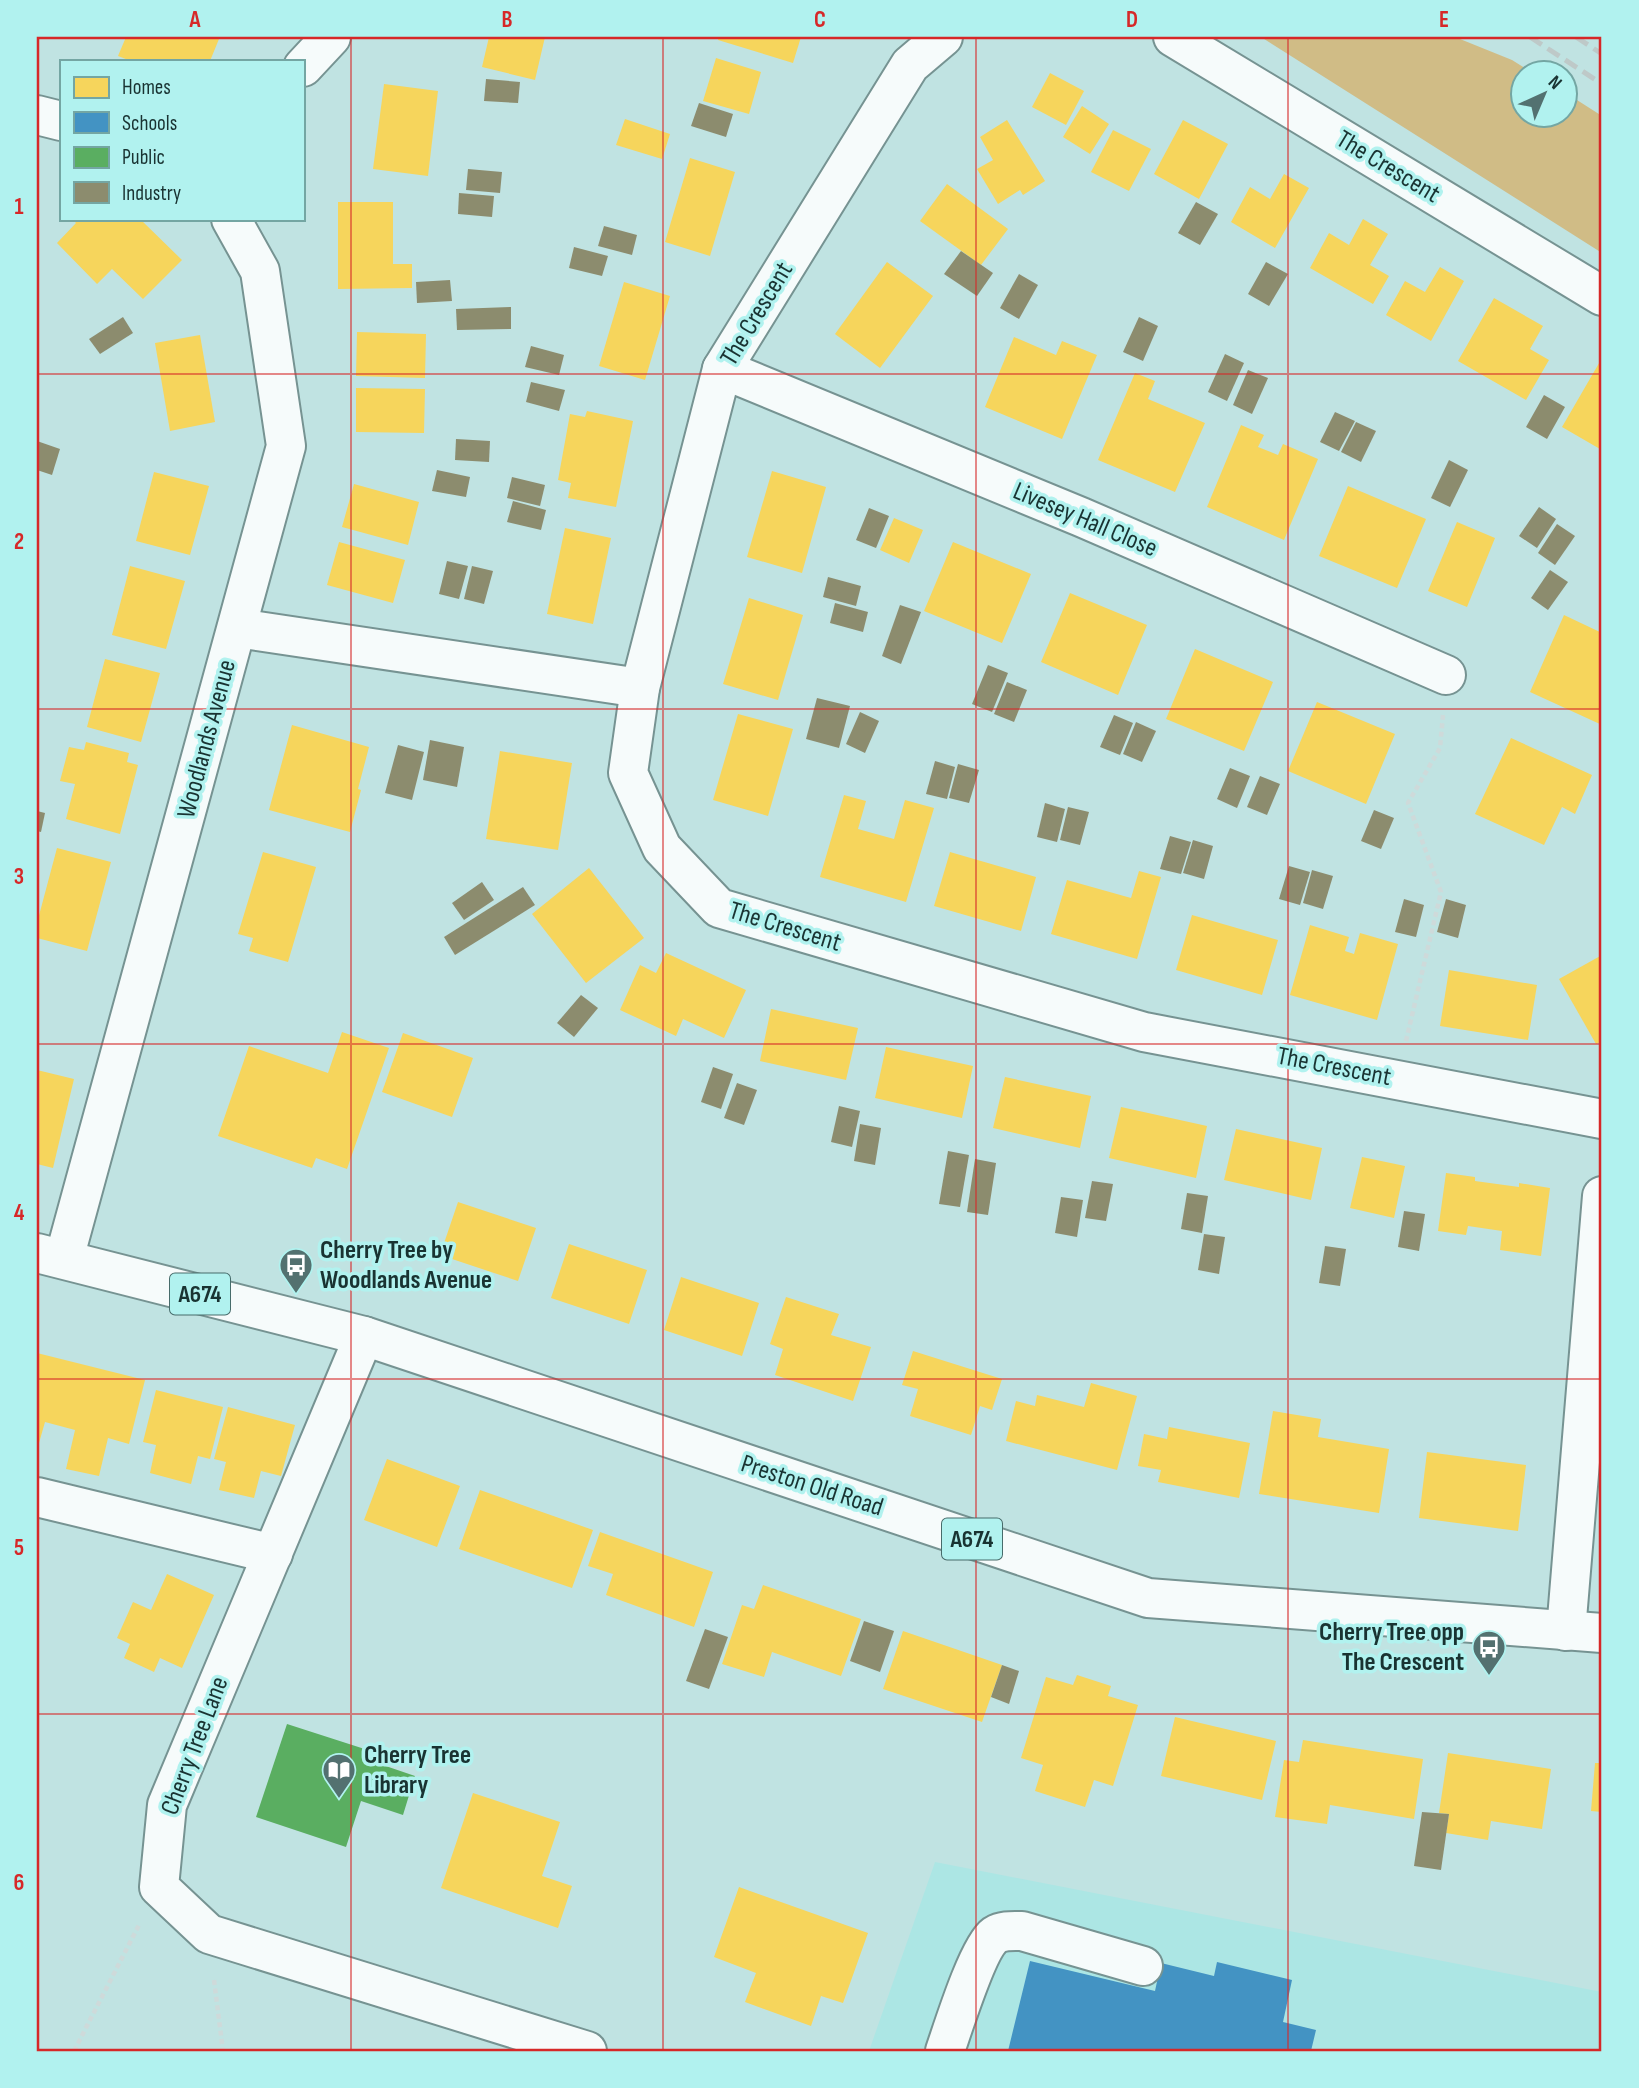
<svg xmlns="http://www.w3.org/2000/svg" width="1639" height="2088" font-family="'Sofia Sans Condensed',sans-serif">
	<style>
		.built { fill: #ace6e4 }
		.forest { fill: #d0bc86 }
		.homes { fill: #f6d55c }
		.schools { fill: #4393c3 }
		.public { fill: #5aae61 }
		.industry { fill: #8c8c6e }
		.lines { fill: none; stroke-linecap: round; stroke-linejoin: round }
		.minor-casing { stroke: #769392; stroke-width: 42 }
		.major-casing { stroke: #769392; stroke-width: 42 }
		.path { stroke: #cedada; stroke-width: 4.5; stroke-dasharray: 5 3.5; stroke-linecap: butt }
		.minor { stroke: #f6fbfb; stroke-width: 38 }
		.major { stroke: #f6fbfb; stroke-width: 38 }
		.rail { stroke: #bec9c8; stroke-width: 5; stroke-dasharray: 14 7; stroke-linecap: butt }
		.grid { fill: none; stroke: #d62828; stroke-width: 2; stroke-opacity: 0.55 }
		.labels { text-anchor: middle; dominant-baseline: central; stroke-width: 7; stroke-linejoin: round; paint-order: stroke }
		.shield { fill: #b1f2ef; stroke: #476c6b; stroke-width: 2 }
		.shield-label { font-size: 24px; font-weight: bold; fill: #193332 }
		.street-label { font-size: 26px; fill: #193332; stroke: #b1f2ef }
		.poi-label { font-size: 26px; font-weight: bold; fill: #193332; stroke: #b1f2ef; text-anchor: start }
		.neatline { fill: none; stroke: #d62828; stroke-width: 2.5 }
		.grid-label { font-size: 23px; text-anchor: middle; font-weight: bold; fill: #d62828 }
	</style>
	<rect width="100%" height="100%" fill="#c0e3e2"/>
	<!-- built -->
	<polygon class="built" points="935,1862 1602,1992 1602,2051 869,2051"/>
	<!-- forest -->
	<polygon class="forest" points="1261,37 1455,37 1512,60 1533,73 1524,74 1524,116 1566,116 1566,93 1602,116 1602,253"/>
	<!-- homes -->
	<g class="homes">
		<polygon points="126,37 215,37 219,39 210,61 131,61 118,56"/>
		<polygon points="489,37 545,37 535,80 482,67"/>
		<polygon points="719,37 801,37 793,63 718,40"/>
		<polygon points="716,58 761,72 749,114 703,101"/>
		<polygon points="1050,73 1084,91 1066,125 1032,107"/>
		<polygon points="384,84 438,91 428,176 373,169"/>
		<polygon points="1082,106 1109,124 1090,154 1063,137"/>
		<polygon points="625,119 670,134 662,159 616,145"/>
		<polygon points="1007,120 1045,181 1023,195 1020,190 998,204 977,169 993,160 980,137"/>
		<polygon points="1183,120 1228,144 1199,199 1154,174"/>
		<polygon points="1113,130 1151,149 1129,191 1091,172"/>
		<polygon points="690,158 735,172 710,256 665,242"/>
		<polygon points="1284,174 1309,188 1275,248 1231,222 1250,187 1270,199"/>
		<polygon points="947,184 1008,229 981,265 920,221"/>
		<polygon points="338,202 393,202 393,264 412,264 412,288 338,289"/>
		<polygon points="72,219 140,219 182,260 143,299 112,269 97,284 57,243 76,223"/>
		<polygon points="1363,219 1388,234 1370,265 1389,276 1373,304 1310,268 1329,233 1349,245"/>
		<polygon points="887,262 933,296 880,368 835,334"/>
		<polygon points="1440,267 1464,281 1431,341 1386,315 1405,281 1425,292"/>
		<polygon points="624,282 670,296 645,380 599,366"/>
		<polygon points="1494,298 1543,326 1530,349 1549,360 1526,400 1458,361"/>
		<polygon points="357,332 426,334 425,378 356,376"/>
		<polygon points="200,335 215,422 170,431 155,343"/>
		<polygon points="1014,337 1056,355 1062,341 1097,355 1062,439 985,407"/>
		<polygon points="1602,358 1602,445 1600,449 1562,427"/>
		<polygon points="1135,373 1155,381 1148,399 1205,423 1175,492 1098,460"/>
		<polygon points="356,388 425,389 424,433 356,432"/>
		<polygon points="587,411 633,421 616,507 568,498 571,483 558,480 570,414 585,417"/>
		<polygon points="1241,425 1264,435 1258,447 1278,455 1283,444 1318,459 1284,540 1207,507"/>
		<polygon points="772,471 826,487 802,573 747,557"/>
		<polygon points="154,472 209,486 190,555 136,541"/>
		<polygon points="354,484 419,502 408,545 342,527"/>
		<polygon points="1348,486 1426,519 1397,588 1319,556"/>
		<polygon points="894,518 923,530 909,563 880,550"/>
		<polygon points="1457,522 1495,538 1467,607 1428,591"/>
		<polygon points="565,528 611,538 593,624 547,614"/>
		<polygon points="339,542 405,560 393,603 327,585"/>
		<polygon points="953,542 1031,574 1002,643 924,611"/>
		<polygon points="130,566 185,581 166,649 112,635"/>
		<polygon points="1070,593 1147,625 1118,695 1041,662"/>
		<polygon points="749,598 803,615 778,700 723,684"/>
		<polygon points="1564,615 1602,633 1602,725 1530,692"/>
		<polygon points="1195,649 1273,682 1244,751 1166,719"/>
		<polygon points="105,659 160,673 141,742 87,727"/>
		<polygon points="1317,702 1395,734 1366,804 1288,771"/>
		<polygon points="738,714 793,729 768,816 713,800"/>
		<polygon points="292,725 369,747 358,789 361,790 350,832 269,810"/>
		<polygon points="1511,738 1592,775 1575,814 1562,807 1544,845 1475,814"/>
		<polygon points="86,742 129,753 127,762 138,765 120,834 66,819 75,784 60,781 69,747 84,750"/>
		<polygon points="500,751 572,763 558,850 486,839"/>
		<polygon points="844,795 866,801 858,829 894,839 905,800 934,808 906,902 820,877"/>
		<polygon points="57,848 111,862 87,951 37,938 37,923"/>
		<polygon points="263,852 316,867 288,962 249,951 253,938 238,934"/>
		<polygon points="950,852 1036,877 1021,931 934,906"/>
		<polygon points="589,868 644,938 586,983 532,914"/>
		<polygon points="1139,871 1161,877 1137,959 1051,934 1067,880 1131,898"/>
		<polygon points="1192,915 1278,940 1262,995 1176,970"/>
		<polygon points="1310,925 1349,937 1345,951 1354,954 1360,933 1398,944 1377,1020 1290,995"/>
		<polygon points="666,953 746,990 724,1038 683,1019 676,1036 620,1010 640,965 656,973"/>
		<polygon points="1602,955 1602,1041 1596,1044 1559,979"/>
		<polygon points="1449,970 1537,985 1528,1040 1440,1026"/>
		<polygon points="771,1009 858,1028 846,1080 760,1061"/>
		<polygon points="342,1032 389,1048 347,1169 316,1158 312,1168 218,1136 249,1046 328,1073"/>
		<polygon points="403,1033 473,1058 452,1117 382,1092"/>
		<polygon points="886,1047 973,1066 962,1118 875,1098"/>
		<polygon points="37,1070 74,1079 53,1168 37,1164"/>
		<polygon points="1005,1077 1091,1096 1080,1148 993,1128"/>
		<polygon points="1121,1107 1207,1126 1196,1178 1109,1158"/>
		<polygon points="1236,1129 1322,1148 1311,1200 1224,1180"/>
		<polygon points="1362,1157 1405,1166 1394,1218 1350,1208"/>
		<polygon points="1446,1173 1475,1177 1475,1181 1519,1187 1519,1183 1550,1188 1541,1256 1500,1250 1502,1231 1468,1226 1466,1235 1438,1231"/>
		<polygon points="458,1202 536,1228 518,1281 440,1255"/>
		<polygon points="569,1244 647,1270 629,1324 551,1298"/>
		<polygon points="681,1277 759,1303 742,1356 664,1330"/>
		<polygon points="786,1297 839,1314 831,1335 871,1347 853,1401 775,1375 783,1349 770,1344"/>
		<polygon points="913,1351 1002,1379 992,1410 980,1406 971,1435 910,1416 918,1389 902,1385"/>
		<polygon points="37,1353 145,1380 129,1444 108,1438 99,1476 66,1469 75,1430 45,1422 37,1450"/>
		<polygon points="1091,1383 1137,1396 1117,1470 1006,1441 1016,1401 1035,1406 1037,1395 1084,1407"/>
		<polygon points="156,1390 223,1407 210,1459 198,1456 191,1484 150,1473 156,1445 143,1442"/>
		<polygon points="228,1407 295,1425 281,1476 261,1471 254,1498 219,1490 226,1462 214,1459"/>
		<polygon points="1273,1411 1321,1419 1318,1437 1389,1449 1379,1513 1259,1494"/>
		<polygon points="1169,1427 1250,1443 1239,1498 1158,1482 1161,1470 1138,1466 1144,1434 1167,1439"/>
		<polygon points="1427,1452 1526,1465 1518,1531 1419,1518"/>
		<polygon points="387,1459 460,1486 437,1547 364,1520"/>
		<polygon points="480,1490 593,1530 572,1588 459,1549"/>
		<polygon points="600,1532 713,1572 694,1627 606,1595 613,1574 588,1566"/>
		<polygon points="167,1574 214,1595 182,1668 160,1658 154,1672 124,1658 130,1644 117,1638 133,1602 151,1610"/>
		<polygon points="763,1585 861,1619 841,1676 772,1652 764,1677 722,1664 742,1605 754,1609"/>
		<polygon points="903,1631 1002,1665 982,1722 883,1689"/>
		<polygon points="1077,1675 1111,1686 1108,1696 1138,1705 1113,1786 1094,1780 1085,1807 1035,1791 1043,1765 1021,1758 1046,1677 1073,1685"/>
		<polygon points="1175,1717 1276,1741 1262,1800 1161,1776"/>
		<polygon points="1303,1740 1423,1759 1414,1819 1330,1805 1327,1824 1275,1817 1284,1760 1299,1762"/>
		<polygon points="1448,1753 1551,1769 1542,1829 1491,1821 1488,1840 1446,1833 1449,1814 1439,1813"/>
		<polygon points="1595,1763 1602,1763 1602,1812 1591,1811"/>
		<polygon points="473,1793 560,1822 542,1876 572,1886 558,1928 441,1888"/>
		<polygon points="739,1887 868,1933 843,2003 821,1996 811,2026 745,2002 756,1973 714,1957"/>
	</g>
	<!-- schools -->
	<polygon class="schools" points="1030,1961 1155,1991 1161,1963 1214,1976 1217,1962 1292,1980 1283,2022 1316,2030 1311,2051 1008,2051"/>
	<!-- public -->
	<polygon class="public" points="287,1724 377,1753 374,1762 415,1776 403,1815 361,1801 346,1847 256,1817"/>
	<!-- industry -->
	<g class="industry">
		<polygon points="486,79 520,82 518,103 484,101"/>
		<polygon points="699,103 733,114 726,137 691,126"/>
		<polygon points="468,169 502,172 500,193 466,190"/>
		<polygon points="459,193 494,196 492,217 458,214"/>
		<polygon points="1196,202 1218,214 1200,245 1178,233"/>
		<polygon points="604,226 637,235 632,255 598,246"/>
		<polygon points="574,247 608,256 602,276 569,268"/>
		<polygon points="961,251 993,273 977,296 944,274"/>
		<polygon points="1266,262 1288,274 1269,306 1248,294"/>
		<polygon points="1019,274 1038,285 1019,319 1000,308"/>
		<polygon points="450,280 452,301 417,303 416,282"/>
		<polygon points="511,307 511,329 457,330 456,309"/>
		<polygon points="123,317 133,333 100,354 89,339"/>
		<polygon points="1139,317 1158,326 1143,361 1123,352"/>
		<polygon points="531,346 564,355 559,375 525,367"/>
		<polygon points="1225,354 1244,363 1227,401 1208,392"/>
		<polygon points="1248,370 1268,378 1252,414 1233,405"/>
		<polygon points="531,382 565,390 559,411 526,402"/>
		<polygon points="1544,395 1565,407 1547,439 1526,427"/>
		<polygon points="1335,412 1355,421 1339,451 1320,442"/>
		<polygon points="1356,422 1376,431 1361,462 1341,452"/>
		<polygon points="456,439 490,441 489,462 455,460"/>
		<polygon points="37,441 60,449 52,475 37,470"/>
		<polygon points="1449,460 1468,470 1450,507 1431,498"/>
		<polygon points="437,470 470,477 466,497 432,491"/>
		<polygon points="512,477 545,485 540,506 507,498"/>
		<polygon points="513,501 546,510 541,530 507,522"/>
		<polygon points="1539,507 1556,519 1537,548 1519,536"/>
		<polygon points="869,508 889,516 876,548 856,540"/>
		<polygon points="1557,524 1575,536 1555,565 1538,553"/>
		<polygon points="447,561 468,566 459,599 439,594"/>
		<polygon points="472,566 493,571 484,604 464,599"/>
		<polygon points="1550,570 1568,582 1548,610 1531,598"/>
		<polygon points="828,577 861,586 856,606 823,597"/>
		<polygon points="835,603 868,612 863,632 830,623"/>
		<polygon points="900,605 921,612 901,664 882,656"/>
		<polygon points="988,665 1008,673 992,712 972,704"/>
		<polygon points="1007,682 1027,690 1014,722 994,714"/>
		<polygon points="817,698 850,706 839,748 806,739"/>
		<polygon points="860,712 879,721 865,753 846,744"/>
		<polygon points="1114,715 1133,723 1120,755 1100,747"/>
		<polygon points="1136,722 1156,731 1142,762 1123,754"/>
		<polygon points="430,740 464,747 457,787 423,780"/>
		<polygon points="398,745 424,752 412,800 385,793"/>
		<polygon points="935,761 955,767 947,799 926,794"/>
		<polygon points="958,764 979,770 969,803 949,798"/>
		<polygon points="1230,768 1250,776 1237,808 1217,799"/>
		<polygon points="1260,776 1280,784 1267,815 1247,807"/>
		<polygon points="1045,803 1065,809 1057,842 1037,837"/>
		<polygon points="1068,807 1089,812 1080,845 1060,840"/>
		<polygon points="1374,810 1394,818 1381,849 1361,841"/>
		<polygon points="37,811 45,813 41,832 37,831"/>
		<polygon points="1170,836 1191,842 1181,874 1160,869"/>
		<polygon points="1193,840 1213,846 1204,879 1183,873"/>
		<polygon points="1289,866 1310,872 1300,905 1279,899"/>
		<polygon points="1312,870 1333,876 1323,909 1303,903"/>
		<polygon points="482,882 494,900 464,920 452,903"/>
		<polygon points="523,887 535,905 455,955 444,937"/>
		<polygon points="1404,899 1424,905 1416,937 1395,932"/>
		<polygon points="1446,899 1466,905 1458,938 1437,932"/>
		<polygon points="581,995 598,1008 574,1037 557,1023"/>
		<polygon points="713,1067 733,1074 721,1109 701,1102"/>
		<polygon points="737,1083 757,1090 744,1125 724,1118"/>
		<polygon points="839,1106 860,1111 852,1147 831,1142"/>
		<polygon points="860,1124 881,1128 875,1165 854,1161"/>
		<polygon points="948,1151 969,1155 960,1207 939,1204"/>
		<polygon points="975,1159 996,1163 988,1215 967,1212"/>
		<polygon points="1092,1181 1113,1184 1106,1221 1085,1218"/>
		<polygon points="1187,1193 1208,1196 1202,1233 1181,1229"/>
		<polygon points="1061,1197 1083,1200 1077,1237 1055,1233"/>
		<polygon points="1404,1211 1425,1214 1419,1251 1398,1247"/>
		<polygon points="1204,1234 1225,1237 1219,1274 1198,1270"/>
		<polygon points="1325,1246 1346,1249 1340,1286 1319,1283"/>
		<polygon points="864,1621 894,1631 880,1672 850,1661"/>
		<polygon points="705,1629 728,1637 709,1689 686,1681"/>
		<polygon points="1002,1665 1019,1671 1009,1704 991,1697"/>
		<polygon points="1422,1812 1449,1814 1441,1870 1414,1866"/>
	</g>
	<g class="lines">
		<defs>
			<g id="minor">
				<polyline points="943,37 910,65 722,369 640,688 628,773 662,848 719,908 1144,1032 1602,1119"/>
				<polyline points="1173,37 1602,296"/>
				<polyline points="303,67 331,37"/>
				<polyline points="37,115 61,121"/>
				<polyline points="722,369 1081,517 1446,675"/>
				<polyline points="237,628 640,688"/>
				<polyline points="64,1259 286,446 260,271 231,219"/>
				<polyline points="364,1336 167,1805 159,1887 209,1934 587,2051"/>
				<polyline points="37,1497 273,1554"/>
				<polyline points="1566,1631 1602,1196"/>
				<path d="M945 2051C953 2028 978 1947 995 1935 1003 1930 1013 1931 1022 1931L1143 1966"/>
			</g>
			<polyline id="major" points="37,1253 364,1336 1148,1598 1602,1633"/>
		</defs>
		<!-- minor casing -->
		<use href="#minor" class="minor-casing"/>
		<!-- major casing -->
		<use href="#major" class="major-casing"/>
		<!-- path -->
		<g class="path">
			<polyline points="1406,1041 1441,892 1408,803 1440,748 1443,715"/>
			<polyline points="214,1980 223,2051"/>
			<polyline points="74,2051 139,1925"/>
		</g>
		<!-- minor -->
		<use href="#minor" class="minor"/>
		<!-- major -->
		<use href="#major" class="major"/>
		<!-- rail -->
		<g class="rail">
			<polyline points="1530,37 1602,84"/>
			<polyline points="1576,37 1602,54"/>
		</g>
	</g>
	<!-- grid -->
	<path class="grid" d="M351 37V2051M663 37V2051M976 37V2051M1288 37V2051M37 374H1602M37 709H1602M37 1044H1602M37 1379H1602M37 1714H1602"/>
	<!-- icons -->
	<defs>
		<symbol id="bus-pin" viewBox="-11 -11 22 30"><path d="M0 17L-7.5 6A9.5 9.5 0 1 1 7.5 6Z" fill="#537170" stroke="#b1f2ef"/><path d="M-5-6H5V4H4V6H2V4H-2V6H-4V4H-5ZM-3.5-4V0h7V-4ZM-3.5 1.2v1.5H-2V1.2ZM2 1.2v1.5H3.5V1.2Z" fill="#fff"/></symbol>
		<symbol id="library-pin" viewBox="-11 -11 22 30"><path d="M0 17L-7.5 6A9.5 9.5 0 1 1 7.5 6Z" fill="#537170" stroke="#b1f2ef"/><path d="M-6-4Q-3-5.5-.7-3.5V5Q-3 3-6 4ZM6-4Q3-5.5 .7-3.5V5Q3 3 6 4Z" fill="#fff"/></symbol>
	</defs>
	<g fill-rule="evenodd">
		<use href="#bus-pin" x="277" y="1246" width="38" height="52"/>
		<use href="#bus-pin" x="1470" y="1628" width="38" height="52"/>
		<use href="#library-pin" x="320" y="1751" width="38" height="52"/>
	</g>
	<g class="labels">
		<!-- shield labels -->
		<g class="shield">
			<rect x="170" y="1273.5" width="60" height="41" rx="5"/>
			<rect x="942" y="1518.5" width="60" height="41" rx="5"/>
		</g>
		<g class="shield-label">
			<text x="200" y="1294">A674</text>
			<text x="972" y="1539">A674</text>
		</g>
		<!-- street labels -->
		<g class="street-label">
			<text transform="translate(1388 167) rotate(31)">The Crescent</text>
			<text transform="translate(757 314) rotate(-59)">The Crescent</text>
			<text transform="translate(1085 520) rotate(23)">Livesey Hall Close</text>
			<text transform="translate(207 739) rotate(-75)">Woodlands Avenue</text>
			<text transform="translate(785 927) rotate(17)">The Crescent</text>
			<text transform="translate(1334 1067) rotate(11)">The Crescent</text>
			<text transform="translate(812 1486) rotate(18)">Preston Old Road</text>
			<text transform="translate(195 1746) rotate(-69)">Cherry Tree Lane</text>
		</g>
		<!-- poi labels -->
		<g class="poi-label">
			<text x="320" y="1250">Cherry Tree by<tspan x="320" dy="30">Woodlands Avenue</tspan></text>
			<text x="1464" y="1632" text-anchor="end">Cherry Tree opp<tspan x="1464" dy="30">The Crescent</tspan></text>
			<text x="364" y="1755">Cherry Tree<tspan x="364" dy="30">Library</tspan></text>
		</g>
	</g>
	<!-- border -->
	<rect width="1639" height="2088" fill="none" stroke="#b1f2ef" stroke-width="77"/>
	<!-- legend -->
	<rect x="60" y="60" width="245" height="161" fill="#b1f2ef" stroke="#74a6a3" stroke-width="2"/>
	<rect x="74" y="77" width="35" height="21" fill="#f6d55c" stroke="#74a6a3" stroke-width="2"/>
	<text x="122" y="94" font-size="21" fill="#193332">Homes</text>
	<rect x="74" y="112" width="35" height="21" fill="#4393c3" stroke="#74a6a3" stroke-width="2"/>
	<text x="122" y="130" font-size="21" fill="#193332">Schools</text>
	<rect x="74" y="147" width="35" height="21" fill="#5aae61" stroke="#74a6a3" stroke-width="2"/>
	<text x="122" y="164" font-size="21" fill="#193332">Public</text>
	<rect x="74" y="182" width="35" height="21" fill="#8c8c6e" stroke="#74a6a3" stroke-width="2"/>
	<text x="122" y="200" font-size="21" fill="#193332">Industry</text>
	<!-- north arrow -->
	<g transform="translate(1544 94) rotate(44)"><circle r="33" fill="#b1f2ef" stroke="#74a6a3" stroke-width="2"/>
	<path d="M0-5L12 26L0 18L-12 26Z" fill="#537170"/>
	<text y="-10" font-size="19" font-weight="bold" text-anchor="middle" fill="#193332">N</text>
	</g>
	<rect x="38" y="38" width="1562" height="2012" class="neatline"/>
	<g class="grid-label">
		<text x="195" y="27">A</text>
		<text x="507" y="27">B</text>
		<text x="820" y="27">C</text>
		<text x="1132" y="27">D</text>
		<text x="1444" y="27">E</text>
		<text x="19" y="214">1</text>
		<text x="19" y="549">2</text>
		<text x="19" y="884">3</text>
		<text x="19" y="1220">4</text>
		<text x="19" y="1555">5</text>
		<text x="19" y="1890">6</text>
	</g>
</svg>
